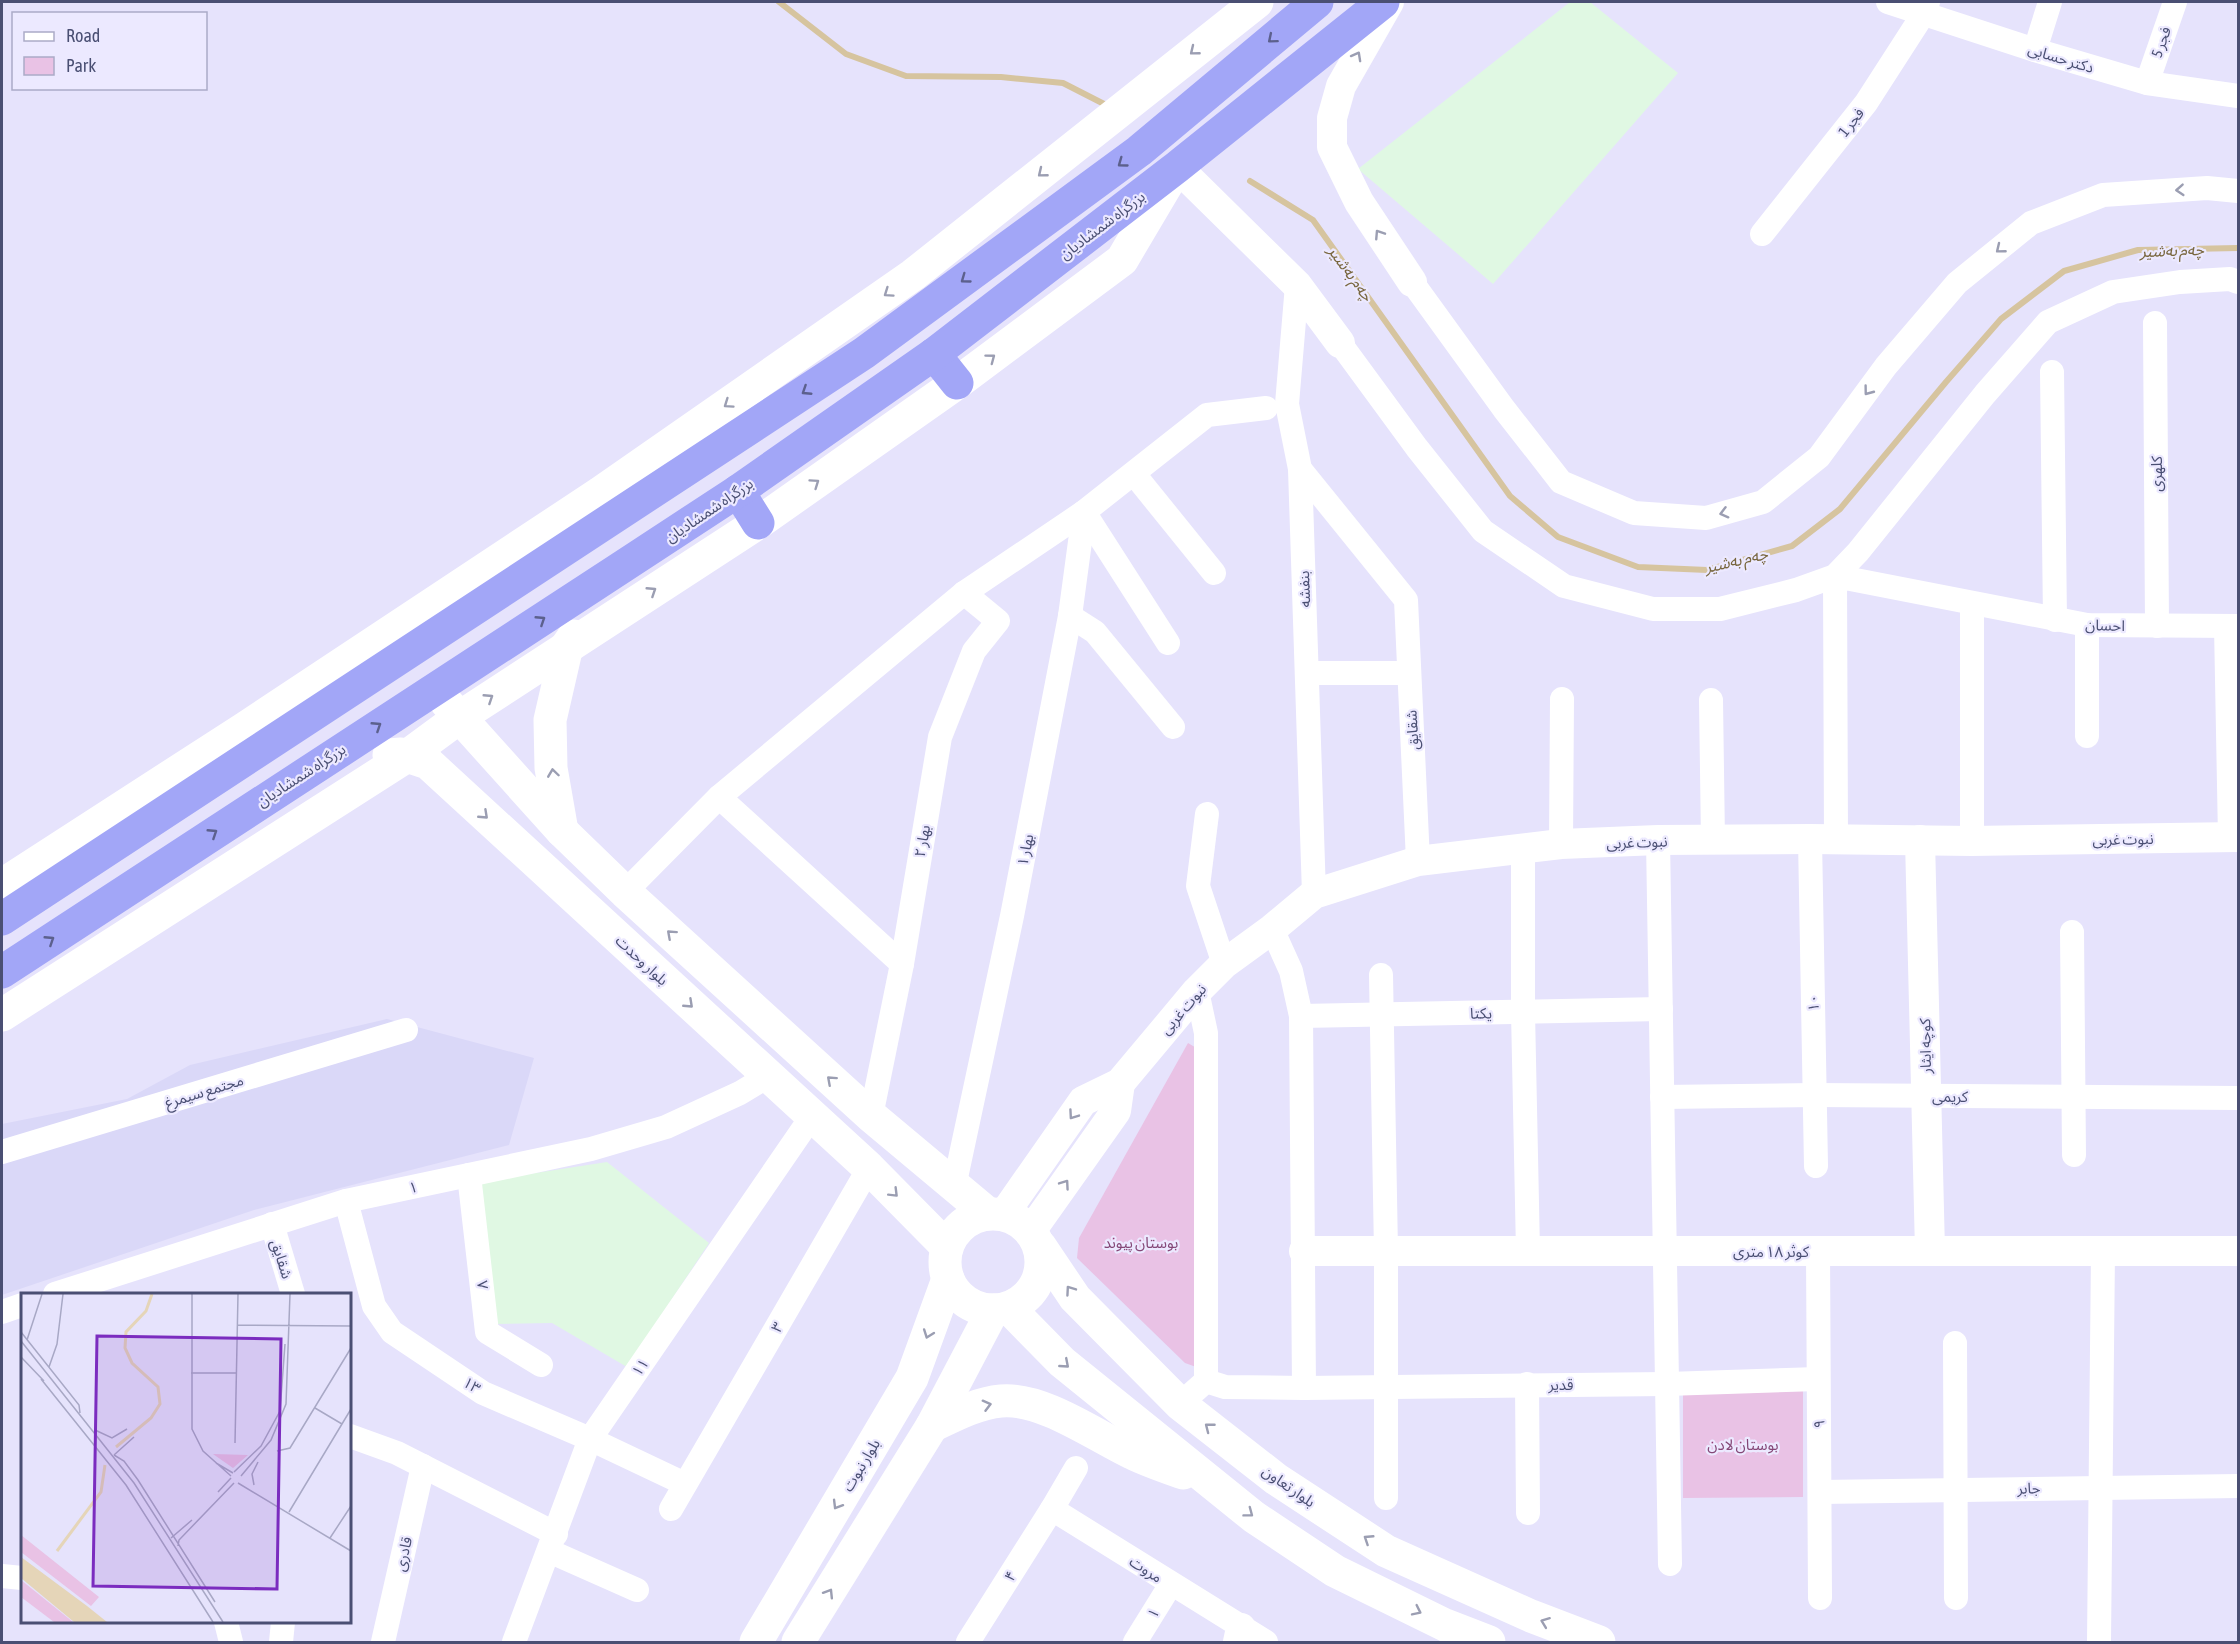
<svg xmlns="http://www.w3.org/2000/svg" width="2240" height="1644" font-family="'Asap Condensed','Noto Sans Arabic',sans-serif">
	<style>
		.residential { fill: #dad8f8 }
		.education { fill: #e0f8e3 }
		.green { fill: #e9c2e5 }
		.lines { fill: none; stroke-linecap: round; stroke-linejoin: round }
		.stream { stroke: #d6c49f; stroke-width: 6 }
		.minor { stroke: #fff; stroke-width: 24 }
		.tertiary { stroke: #fff; stroke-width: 30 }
		.secondary { stroke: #fff; stroke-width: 33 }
		.trunk { stroke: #a2a6f7; stroke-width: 33 }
		.oneway { stroke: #5c608d }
		.oneway2 { stroke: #9b9eb2 }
		.labels { text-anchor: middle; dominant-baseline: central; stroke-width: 4.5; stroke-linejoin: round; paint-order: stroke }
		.street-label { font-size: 15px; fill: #4a4f73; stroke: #ece9ff }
		.park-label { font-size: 15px; fill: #844777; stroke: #ece9ff }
		.water-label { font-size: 16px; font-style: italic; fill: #78663e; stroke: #ece9ff }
		.inset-river { fill: none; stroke: #e5d5b8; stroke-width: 3 }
		.inset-road { fill: none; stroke: #a8a8c5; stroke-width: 1.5 }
		.view { fill: #7b2cbf; fill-opacity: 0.15; stroke: #7b2cbf; stroke-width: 3 }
		.inset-edge { fill: none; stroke: #4a4f73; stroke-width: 3 }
	</style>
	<rect width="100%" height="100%" fill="#e6e3fc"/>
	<!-- residential -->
	<polygon class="residential" points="387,1019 534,1058 509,1145 254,1210 2,1295 2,1124 127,1099 190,1065"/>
	<!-- education -->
	<g class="education">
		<polygon points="1570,2 1590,2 1678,73 1493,284 1358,169"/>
		<polygon points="607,1162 709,1243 627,1367 552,1323 495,1324 478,1182"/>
	</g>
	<!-- green -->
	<g class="green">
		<polygon points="1188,1043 1198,1049 1199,1368 1185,1363 1077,1258 1079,1238"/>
		<polygon points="1803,1391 1803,1497 1683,1498 1683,1392"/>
	</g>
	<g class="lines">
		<!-- stream -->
		<g class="stream">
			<polyline points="779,2 846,54 906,76 1001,77 1063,83 1108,106"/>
			<polyline points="1250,181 1313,220 1510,496 1558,537 1638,567 1707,570 1792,546 1840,509 1946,382 2001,319 2064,271 2138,250 2238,248"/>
		</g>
		<!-- minor -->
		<g class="minor">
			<polyline points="1888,2 2035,50 2147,83 2238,96"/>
			<polyline points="2035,50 2050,2"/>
			<polyline points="2147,83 2175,2"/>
			<polyline points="1762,234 1866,103 1924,13 1928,2"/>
			<polyline points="1412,282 1504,409 1561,482 1634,513 1706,518 1763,502 1819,457 1886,366 1957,283 2031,223 2103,195 2207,188 2238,191"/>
			<polyline points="1297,285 1287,404 1300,469 1314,894"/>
			<polyline points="2155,323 2157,626"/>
			<polyline points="1340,343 1417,448 1483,531 1564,586 1653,609 1720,609 1796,590 1835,576 1858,552 1985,394 2048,322 2113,292 2180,282 2230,279 2238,282"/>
			<polyline points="2052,372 2055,620"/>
			<polyline points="1300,469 1406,600 1418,861"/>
			<polyline points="1134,474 1214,573"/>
			<polyline points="1084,512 1168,643"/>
			<polyline points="1070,616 1095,632 1173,727"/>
			<polyline points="2087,625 2087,736"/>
			<polyline points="2226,626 2230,838"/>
			<polyline points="1307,673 1409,673"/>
			<polyline points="1711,700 1713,841"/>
			<polyline points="719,797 902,964"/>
			<polyline points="1207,814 1198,886 1224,964"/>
			<polyline points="1810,839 1816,1166"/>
			<polyline points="1836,839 1835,576 2087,625 2238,626"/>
			<polyline points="1658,840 1670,1564"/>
			<polyline points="1972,841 1972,604"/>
			<polyline points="1561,844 1562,699"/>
			<polyline points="1523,850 1523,1012 1528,1251"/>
			<polyline points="625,892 719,797 964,593 1084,512 1207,415 1266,408"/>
			<polyline points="1272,929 1291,971 1301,1016 1304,1388"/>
			<polyline points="2072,932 2074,1155"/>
			<polyline points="1381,975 1386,1251 1386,1498"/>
			<polyline points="1301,1016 1661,1009"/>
			<polyline points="1662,1097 1815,1095 2238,1098"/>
			<polyline points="871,1116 902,964 940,737 974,651 998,621 964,593"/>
			<polyline points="2,1152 406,1030"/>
			<polyline points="469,1175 487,1332 541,1365"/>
			<polyline points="954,1187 1012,916 1070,616 1084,512"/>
			<polyline points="346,1201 374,1306 392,1332 483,1393 590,1439 685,1484"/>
			<polyline points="272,1224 293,1294"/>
			<polyline points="1818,1251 1820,1598"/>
			<polyline points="55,1294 346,1201 591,1149 666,1127 740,1093 768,1076"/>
			<polyline points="2,1312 22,1305"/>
			<polyline points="1955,1343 1956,1598"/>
			<polyline points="1206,1381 1225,1387 1304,1388 1667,1384 1818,1379"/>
			<polyline points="1527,1384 1528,1513"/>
			<polyline points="1180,1404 1206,1381 1206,1033 1197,991"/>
			<polyline points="350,1436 397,1453 556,1534"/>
			<polyline points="1820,1492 2238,1486"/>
			<polyline points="671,1509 869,1168"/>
			<polyline points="1052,1509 1266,1642"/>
			<polyline points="549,1551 637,1590"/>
			<polyline points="2,1576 22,1578"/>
			<polyline points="226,1622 231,1642"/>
			<polyline points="281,1642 283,1622"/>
			<polyline points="383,1642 423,1466"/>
			<polyline points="514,1642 590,1439 812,1116"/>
			<polyline points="968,1642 1052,1509 1076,1468"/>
			<polyline points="1135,1642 1171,1584"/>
			<polyline points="2099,1642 2103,1251"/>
		</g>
		<!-- tertiary -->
		<g class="tertiary">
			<polyline points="1389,2 1341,86 1332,118 1332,147 1359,202 1412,282"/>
			<polyline points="1177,167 1297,285 1340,343"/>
			<polyline points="1920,840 1930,1251"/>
			<polyline points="1004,1214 1083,1101 1120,1083 1197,991 1224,964 1272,929 1314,894 1418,861 1561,844 1658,840 1810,839 1972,841 2238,837"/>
			<polyline points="1031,1231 1116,1111 1120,1083"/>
			<polyline points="1304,1251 2238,1251"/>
			<polyline points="1238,1642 1241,1628"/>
		</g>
		<!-- secondary -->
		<g class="secondary">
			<polyline points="446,702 562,831 625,892 871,1116 987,1213"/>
			<polyline points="389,755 401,754 428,763 869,1168 947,1247"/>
			<polyline points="562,831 551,768 550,720 567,646 574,636"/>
			<polyline points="2,885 245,728 600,493 913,275 1257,2"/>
			<polyline points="2,1015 407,756 460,717 758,523 957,383 1122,260 1177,167"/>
			<circle cx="993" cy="1262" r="48"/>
			<polyline points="1040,1246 1075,1298 1180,1404 1276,1479 1386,1551 1531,1616 1599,1642"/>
			<polyline points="1009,1308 1062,1362 1254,1517 1335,1571 1445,1625 1489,1642"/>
			<path d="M932 1426C953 1416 977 1403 1001 1401 1042 1397 1096 1436 1132 1453 1148 1461 1166 1467 1183 1473"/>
			<polyline points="756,1642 912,1378 948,1279"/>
			<polyline points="798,1642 932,1426 993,1310"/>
		</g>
		<!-- trunk -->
		<g class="trunk">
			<polyline points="934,354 957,383"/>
			<polyline points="738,491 758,523"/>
			<polyline points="2,919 864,353 1139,151 1317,2"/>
			<polyline points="2,972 622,567 738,491 934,354 1177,167 1383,2"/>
		</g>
	</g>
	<!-- one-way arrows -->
	<defs><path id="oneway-chevron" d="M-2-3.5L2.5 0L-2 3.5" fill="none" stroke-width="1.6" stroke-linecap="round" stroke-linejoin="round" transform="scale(1.5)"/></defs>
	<g class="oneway">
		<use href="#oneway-chevron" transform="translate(1272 39) rotate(140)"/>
		<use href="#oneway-chevron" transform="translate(1122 163) rotate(144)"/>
		<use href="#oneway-chevron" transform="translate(965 279) rotate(144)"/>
		<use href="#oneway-chevron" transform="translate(806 391) rotate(147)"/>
		<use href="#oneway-chevron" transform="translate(541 620) rotate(-33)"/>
		<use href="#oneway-chevron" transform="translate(377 726) rotate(-33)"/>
		<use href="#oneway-chevron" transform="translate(213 833) rotate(-33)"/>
		<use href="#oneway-chevron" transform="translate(50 940) rotate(-33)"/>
	</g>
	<g class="oneway2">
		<use href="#oneway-chevron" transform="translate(1194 51) rotate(141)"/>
		<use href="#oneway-chevron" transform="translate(1357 56) rotate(-61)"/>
		<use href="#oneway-chevron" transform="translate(1042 173) rotate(141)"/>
		<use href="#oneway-chevron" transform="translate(2180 190) rotate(176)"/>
		<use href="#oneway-chevron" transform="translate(1379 234) rotate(-123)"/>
		<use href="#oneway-chevron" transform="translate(2000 249) rotate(141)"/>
		<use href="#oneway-chevron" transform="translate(888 293) rotate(145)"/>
		<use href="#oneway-chevron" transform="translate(991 358) rotate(-37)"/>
		<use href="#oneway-chevron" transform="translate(1868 391) rotate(127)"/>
		<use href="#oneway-chevron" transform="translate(728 404) rotate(145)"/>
		<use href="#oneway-chevron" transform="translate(815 483) rotate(-35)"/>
		<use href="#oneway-chevron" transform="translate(1724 513) rotate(165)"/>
		<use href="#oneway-chevron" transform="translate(652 591) rotate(-33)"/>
		<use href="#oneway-chevron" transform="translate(489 698) rotate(-33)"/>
		<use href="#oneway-chevron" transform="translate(553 773) rotate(-98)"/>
		<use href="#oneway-chevron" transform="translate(484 815) rotate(43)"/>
		<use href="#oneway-chevron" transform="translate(671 934) rotate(-138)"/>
		<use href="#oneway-chevron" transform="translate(689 1004) rotate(43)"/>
		<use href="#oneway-chevron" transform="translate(831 1080) rotate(-138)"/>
		<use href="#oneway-chevron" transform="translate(1073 1115) rotate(125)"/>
		<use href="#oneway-chevron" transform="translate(1065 1184) rotate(-55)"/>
		<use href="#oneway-chevron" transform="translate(894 1193) rotate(45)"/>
		<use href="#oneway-chevron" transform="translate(1070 1290) rotate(-125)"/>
		<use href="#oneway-chevron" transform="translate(928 1334) rotate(110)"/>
		<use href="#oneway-chevron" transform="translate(1065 1364) rotate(41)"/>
		<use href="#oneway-chevron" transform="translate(987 1405) rotate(-15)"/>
		<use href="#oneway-chevron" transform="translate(1209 1427) rotate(-142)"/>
		<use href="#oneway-chevron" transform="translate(837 1505) rotate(121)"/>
		<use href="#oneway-chevron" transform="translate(1249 1513) rotate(37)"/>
		<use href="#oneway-chevron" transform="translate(1368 1539) rotate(-147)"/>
		<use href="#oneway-chevron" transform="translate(829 1593) rotate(-58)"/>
		<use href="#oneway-chevron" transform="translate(1417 1611) rotate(26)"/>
		<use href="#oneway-chevron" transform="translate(1545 1622) rotate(-159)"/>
	</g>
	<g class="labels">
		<!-- street labels -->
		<g class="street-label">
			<text transform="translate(2161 42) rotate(-71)">فجر 5</text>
			<text transform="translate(2061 58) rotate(17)">دکتر حسابی</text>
			<text transform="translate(1851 122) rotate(-52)">فجر 1</text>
			<text transform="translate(1102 225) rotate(-37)">بزرگراه شمشادیان</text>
			<text transform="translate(2156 474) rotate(-90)">کلهری</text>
			<text transform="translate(709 510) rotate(-34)">بزرگراه شمشادیان</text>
			<text transform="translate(1304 589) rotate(-92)">بنفشه</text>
			<text transform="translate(2105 625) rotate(2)">احسان</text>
			<text transform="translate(1412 730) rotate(-93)">شقایق</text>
			<text transform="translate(301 775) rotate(-33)">بزرگراه شمشادیان</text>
			<text transform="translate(2123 839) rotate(-1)">نبوت غربی</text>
			<text transform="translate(922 841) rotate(-80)">بهار ۲</text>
			<text transform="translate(1637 842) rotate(-2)">نبوت غربی</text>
			<text transform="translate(1025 850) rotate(-79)">بهار ۱</text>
			<text transform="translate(642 960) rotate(43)">بلوار وحدت</text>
			<text transform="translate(1813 1003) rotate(-91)">۱۰</text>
			<text transform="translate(1183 1009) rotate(-49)">نبوت غربی</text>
			<text transform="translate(1481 1013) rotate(-1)">یکتا</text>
			<text transform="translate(1925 1046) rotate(-91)">کوچه ایثار</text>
			<text transform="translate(204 1091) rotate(-17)">مجتمع سیمرغ</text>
			<text x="1950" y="1096">کریمی</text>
			<text transform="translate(413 1187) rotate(-12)">۱</text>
			<text x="1771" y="1251">کوثر ۱۸ متری</text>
			<text transform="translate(282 1259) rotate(73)">شقایق</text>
			<text transform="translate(482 1285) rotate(-97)">۸</text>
			<text transform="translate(777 1327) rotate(-60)">۳</text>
			<text transform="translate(640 1367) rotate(-55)">۱۱</text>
			<text x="1561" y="1384">قدیر</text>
			<text transform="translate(472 1385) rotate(33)">۱۳</text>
			<text transform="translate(1819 1424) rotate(-91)">۹</text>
			<text transform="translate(861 1465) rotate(-59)">بلوار نبوت</text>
			<text transform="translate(1289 1486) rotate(35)">بلوار تعاون</text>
			<text transform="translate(2029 1488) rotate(-1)">جابر</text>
			<text transform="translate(403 1554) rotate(-77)">قادری</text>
			<text transform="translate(1146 1569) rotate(33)">مروت</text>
			<text transform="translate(1010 1576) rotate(-58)">۴</text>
			<text transform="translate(1153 1613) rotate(-59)">۱</text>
		</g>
		<!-- park labels -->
		<g class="park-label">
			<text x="1141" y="1242">بوستان پیوند</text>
			<text x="1743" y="1444">بوستان لادن</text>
		</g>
		<!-- water labels -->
		<g class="water-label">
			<text transform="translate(2172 250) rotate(-2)">چەم بەشیر</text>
			<text transform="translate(1351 273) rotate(54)">چەم بەشیر</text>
			<text transform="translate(1736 560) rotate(-13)">چەم بەشیر</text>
		</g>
	</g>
	<!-- overview -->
	<g transform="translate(21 1293)">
		<rect width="330" height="330" fill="#e6e3fc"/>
		<path d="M192 161 227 162 212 175ZM0 242 78 304 70 313 0 259ZM0 287 52 329H33L0 304Z" fill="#e9c2e5"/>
		<path d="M0 264 66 313 86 329H53L0 285Z" fill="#e5d5b8"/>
		<path class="inset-river" d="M95 154 130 125 139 111 137 94 111 70 104 55 105 39 125 18 131 1M36 258 80 199 84 172"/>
		<path class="inset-road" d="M171 1V136L182 158 210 183M216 32 330 33M0 39 58 112 59 120M6 47 21 1M0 48 113 190 202 329M0 64 23 88M28 74 36 51 42 1M170 80H216M20 86 105 192 192 329M294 115 321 131M74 137 91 145 106 136M214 150 217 1M256 158 269 155 330 55M93 162 113 144M93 162 103 168 117 187 194 309M195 170 212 180M213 179 240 153 259 118 264 51M220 183 250 147 265 111 269 1M217 190 330 258M233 192 231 181 237 169M197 199 210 185M268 219 330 116M150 245 171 227M309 245 330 213M157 253 158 247 213 190"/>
		<path class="view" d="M76 43 260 46 256 296 72 293Z"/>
		<rect width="330" height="330" class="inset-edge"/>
	</g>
	<!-- border -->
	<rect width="2240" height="1644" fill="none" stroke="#4a4f73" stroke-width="6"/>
	<!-- legend -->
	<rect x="12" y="12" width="195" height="78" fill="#ece9ff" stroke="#ababc7" stroke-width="1.5"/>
	<rect x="24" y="32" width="30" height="9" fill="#ffffff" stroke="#ababc7" stroke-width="1.5"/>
	<text x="66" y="42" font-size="18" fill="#4a4f73">Road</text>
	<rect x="24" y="57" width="30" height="18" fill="#e9c2e5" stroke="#ababc7" stroke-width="1.5"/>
	<text x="66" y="72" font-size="18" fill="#4a4f73">Park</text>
</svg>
